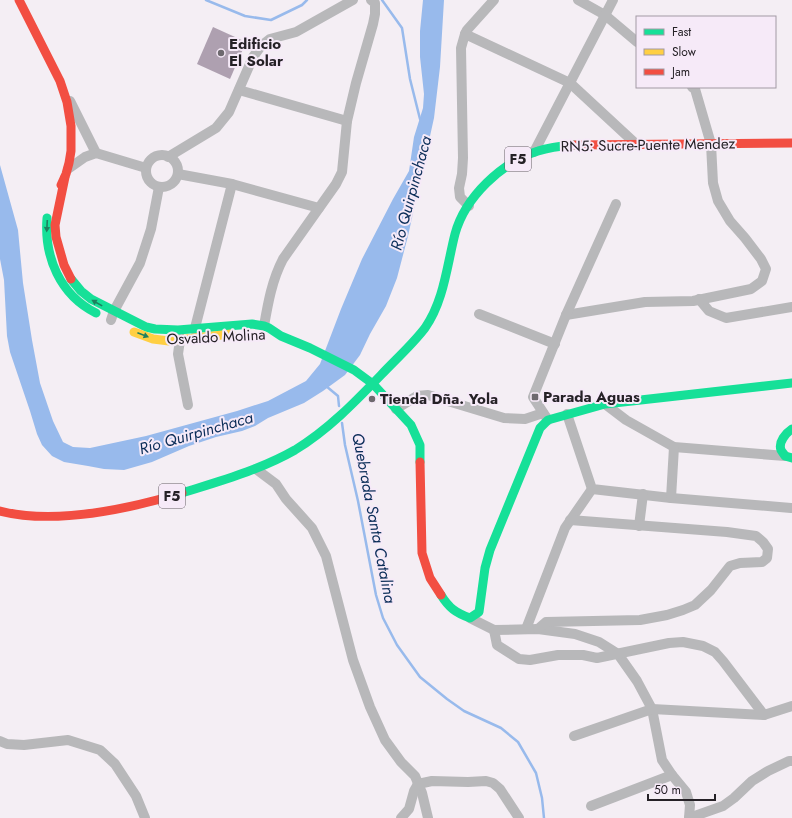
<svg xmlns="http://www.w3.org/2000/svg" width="792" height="818" font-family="Jost,sans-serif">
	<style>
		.water { fill: #98baec }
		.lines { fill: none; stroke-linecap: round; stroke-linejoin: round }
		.stream { stroke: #98baec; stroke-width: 2.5 }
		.building { fill: #aea0b0 }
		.street { stroke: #b8b8ba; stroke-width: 10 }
		.fast { stroke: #16e098; stroke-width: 9 }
		.slow { stroke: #ffcf43; stroke-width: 9 }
		.jam { stroke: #f24e42; stroke-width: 9 }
		.oneway { fill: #1e805f }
		.poi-dot { fill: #6d696e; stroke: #f6eaf8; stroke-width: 1.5 }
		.labels { text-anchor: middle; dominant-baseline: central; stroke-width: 4; stroke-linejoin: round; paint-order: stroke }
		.shield { fill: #f6eaf8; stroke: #645d65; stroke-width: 1 }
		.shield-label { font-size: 14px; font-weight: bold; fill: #252126 }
		.poi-label { font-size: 15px; font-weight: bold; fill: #252126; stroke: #f6eaf8; text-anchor: start }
		.street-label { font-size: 15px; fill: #252126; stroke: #f6eaf8 }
		.water-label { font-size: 16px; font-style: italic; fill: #0b2d58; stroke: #f6eaf8 }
	</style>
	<rect width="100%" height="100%" fill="#f4eef4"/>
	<!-- water -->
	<polygon class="water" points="423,0 444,0 440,67 434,118 408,236 397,278 386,306 370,334 360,355 345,375 323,391 304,403 268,418 255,426 242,431 216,437 189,446 152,462 124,470 104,469 88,466 64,462 52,456 42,445 37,434 30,411 10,352 7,336 4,280 0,259 0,165 18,230 23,283 32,340 40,383 53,421 63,442 73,447 90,448 146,436 237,411 268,401 306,381 320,364 341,309 362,259 393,199 409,171 414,137 423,108 424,94 420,57 420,31"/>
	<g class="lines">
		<!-- stream -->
		<g class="stream">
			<polyline points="206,0 245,16 271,20 302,5 307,0"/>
			<polyline points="382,0 402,28 410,79 420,119"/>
			<polyline points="326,386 338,396 339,406"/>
			<polyline points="342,423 345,445 358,501 376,595 383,618 397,645 420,677 447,699 464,711 501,728 518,742 536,773 542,798 544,818"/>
		</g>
	</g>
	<!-- building -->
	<polygon class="building" points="213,27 246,42 230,79 197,64"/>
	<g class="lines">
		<!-- street -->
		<g class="street">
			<polyline points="578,0 605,15 637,42"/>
			<polyline points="465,34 570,83 637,145"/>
			<polyline points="239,90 347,121"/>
			<polyline points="70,101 96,153"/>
			<polyline points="534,152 613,0"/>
			<circle cx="162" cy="171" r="16"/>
			<polyline points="168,157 216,128 229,112 253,57 261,46 270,39 296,32 353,0"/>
			<polyline points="68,169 85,157 96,153 146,168"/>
			<polyline points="178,174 232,184 319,208"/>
			<polyline points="469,206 460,197 459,188 462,174 463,158 461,48 465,34 467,30 494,0"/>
			<polyline points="699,299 709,311 726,318 792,307"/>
			<polyline points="479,314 555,344"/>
			<polyline points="566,315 645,302 693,301 751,289 762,281 766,269 761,259 745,238 730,221 718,201 713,183 711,144 695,89 692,87"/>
			<polyline points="111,320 114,311 140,263 151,229 159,187"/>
			<path d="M264 326C268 303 272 280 283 259L336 184 342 172 347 121 356 83 373 24 375 14V3L371 0"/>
			<polyline points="179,335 180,340 178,354 188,405"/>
			<polyline points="197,335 195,328 232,184"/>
			<polyline points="605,404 626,420 674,447 785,456"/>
			<polyline points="396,409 417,396 428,395 504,418 525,419 543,413"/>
			<polyline points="567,414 592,489 671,498 791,508"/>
			<polyline points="548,420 533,397 566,315 616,204"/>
			<polyline points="256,469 276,484 286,499 312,528 326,556 353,660 370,707 385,740 401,762 415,776 422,793 428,818"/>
			<polyline points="671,498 674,447"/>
			<polyline points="639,526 643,494"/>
			<polyline points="470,618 494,630 538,629 575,634 599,642 618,654 637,681 652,709 662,760 672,775 686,792 690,805 689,818"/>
			<polyline points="526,629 565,528 592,489"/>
			<polyline points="538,629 546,622 640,620 667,615 683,610 695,605 711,590 730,566 740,563 762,562 767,558 768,549 763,542 756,536 727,532 570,520"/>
			<polyline points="494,630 497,645 519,659 530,660 558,655 583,655 597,658 669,643 683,642 703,646 715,652 723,661 764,715"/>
			<polyline points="574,736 652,709 745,714 764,715 792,706"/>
			<polyline points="0,741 7,744 24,745 68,740 100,750 115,764 136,796 145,818"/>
			<polyline points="591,806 672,775"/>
			<polyline points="401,818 409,809 414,791 418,784 432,781 468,782 486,781 493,783 500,789 519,818"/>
			<polyline points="689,818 723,806 734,798 752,781 768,771 789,761 792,761"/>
		</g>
		<!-- fast -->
		<g class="fast">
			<path d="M47 218C44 257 60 295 96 313"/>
			<polyline points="71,279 81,291 91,299 146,327 155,329 178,330 252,324 264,326 269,328 281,336 310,348 354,370 373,384 411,425 420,445 420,462"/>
			<path d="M792 429C786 433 778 442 781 450 782 452 784 454 785 456L792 458"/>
			<path d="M182 493C220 481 260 470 295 450 328 430 355 402 381 375 396 359 412 345 425 328 444 301 447 265 455 234 465 197 502 162 538 151 550 147 561 146 574 145"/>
			<path d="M441 595C449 608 456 613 470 618L479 612 485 568 490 550 540 428 548 420 605 404 792 383"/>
		</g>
		<!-- slow -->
		<polyline class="slow" points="134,332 153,339 169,341 231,334"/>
		<!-- jam -->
		<g class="jam">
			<polyline points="19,0 60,81 67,102 71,126 71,151 69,163 66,174 61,185"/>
			<polyline points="574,145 792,143"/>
			<polyline points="65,177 55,225 56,237 64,265 71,279"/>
			<polyline points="420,462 422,553 430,578 441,595"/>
			<path d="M0 511C55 525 128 509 182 493"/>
		</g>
	</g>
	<!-- one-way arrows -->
	<defs><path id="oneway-solid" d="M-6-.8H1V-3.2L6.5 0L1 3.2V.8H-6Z"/></defs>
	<g class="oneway">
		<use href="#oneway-solid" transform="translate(47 226) rotate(93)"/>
		<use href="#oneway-solid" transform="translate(97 303) rotate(-151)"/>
		<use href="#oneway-solid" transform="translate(143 335) rotate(21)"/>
	</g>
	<!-- markers -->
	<g class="poi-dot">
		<circle cx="221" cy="53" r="4"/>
		<rect x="531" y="393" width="8" height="8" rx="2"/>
		<circle cx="372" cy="399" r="4"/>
	</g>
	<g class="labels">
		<!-- shield labels -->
		<g class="shield">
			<rect x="505" y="147" width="26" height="24" rx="3"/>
			<rect x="159" y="484" width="26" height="24" rx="3"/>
		</g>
		<g class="shield-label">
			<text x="518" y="159">F5</text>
			<text x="172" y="496">F5</text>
		</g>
		<!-- poi labels -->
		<g class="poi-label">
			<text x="229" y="44">Edificio<tspan x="229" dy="17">El Solar</tspan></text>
			<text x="543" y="397">Parada Aguas</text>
			<text x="380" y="399">Tienda Dña. Yola</text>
		</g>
		<!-- street labels -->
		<g class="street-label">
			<text transform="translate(648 145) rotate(-1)">RN5: Sucre-Puente Mendez</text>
			<text transform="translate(216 337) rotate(-3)">Osvaldo Molina</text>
		</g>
		<!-- water labels -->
		<g class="water-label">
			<text transform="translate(411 193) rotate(-75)">Río Quirpinchaca</text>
			<text transform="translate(196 433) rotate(-16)">Río Quirpinchaca</text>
			<text transform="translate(374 518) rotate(79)">Quebrada Santa Catalina</text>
		</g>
	</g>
	<!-- legend -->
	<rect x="636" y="16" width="140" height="72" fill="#f6eaf8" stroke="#a29aa4"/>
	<rect x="644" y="29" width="20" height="6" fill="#16e098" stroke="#a29aa4"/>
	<text x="672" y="36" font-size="12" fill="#252126">Fast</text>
	<rect x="644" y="49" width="20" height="6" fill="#ffcf43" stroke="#a29aa4"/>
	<text x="672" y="56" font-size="12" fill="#252126">Slow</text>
	<rect x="644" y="69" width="20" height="6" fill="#f24e42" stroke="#a29aa4"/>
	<text x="672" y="76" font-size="12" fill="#252126">Jam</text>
	<!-- scale -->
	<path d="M648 794v6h67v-6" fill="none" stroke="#252126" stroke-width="2"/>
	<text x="654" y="794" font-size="12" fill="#252126" stroke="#f6eaf8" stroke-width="3" paint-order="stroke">50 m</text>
</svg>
